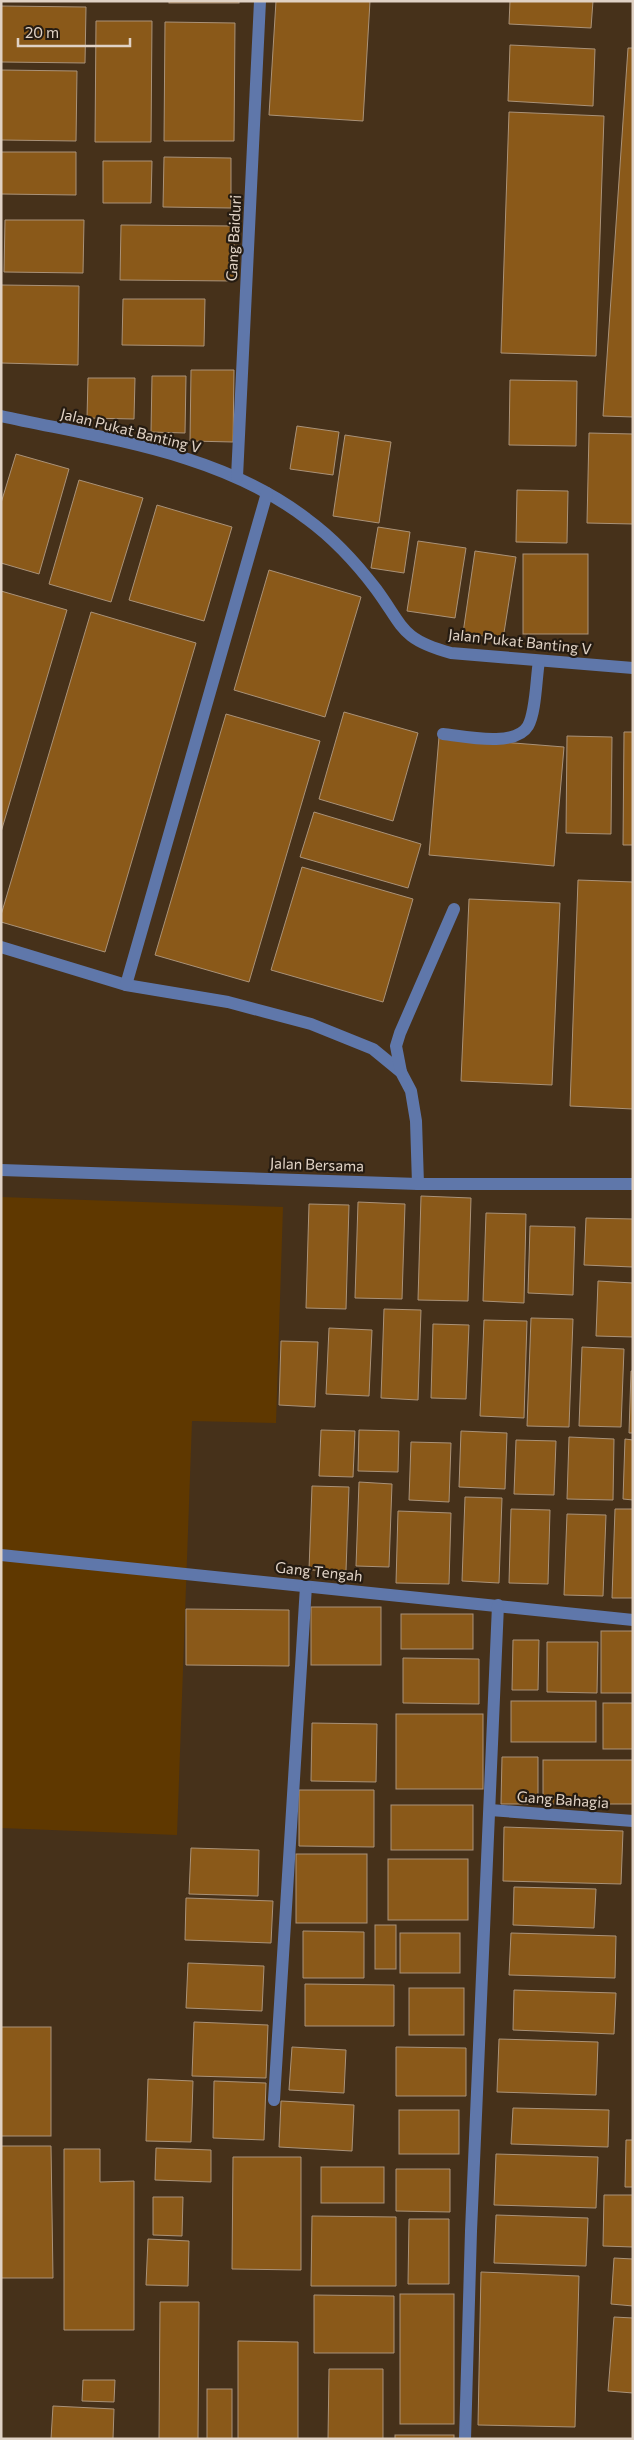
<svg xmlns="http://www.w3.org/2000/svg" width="634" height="2440" font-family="Commissioner,sans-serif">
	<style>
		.green { fill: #5f3800 }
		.building { fill: #8a5919; stroke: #aa9278 }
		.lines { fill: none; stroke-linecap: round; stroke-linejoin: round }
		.minor { stroke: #5f77aa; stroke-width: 12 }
		.labels { text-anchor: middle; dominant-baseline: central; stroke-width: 4.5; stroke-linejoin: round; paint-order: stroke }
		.street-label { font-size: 15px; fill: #e0d2c5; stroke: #251b11 }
	</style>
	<rect width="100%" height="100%" fill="#46311a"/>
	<!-- green -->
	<polygon class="green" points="1,1197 283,1207 276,1423 192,1421 177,1835 1,1828"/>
	<!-- building -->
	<g class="building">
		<rect x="169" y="1" width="70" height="2"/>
		<polygon points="276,1 370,1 363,121 269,115"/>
		<polygon points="510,1 593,1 591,28 509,24"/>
		<polygon points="1,6 86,7 85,63 1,62"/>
		<polygon points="96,21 152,21 151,142 95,142"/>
		<polygon points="165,22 235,23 234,141 164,141"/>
		<polygon points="510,45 595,49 593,106 508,101"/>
		<polygon points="628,48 633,48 633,417 603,416"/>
		<polygon points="1,70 77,71 76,141 1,140"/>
		<polygon points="509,112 604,116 596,356 501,353"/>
		<polygon points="1,152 76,152 76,195 1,194"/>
		<polygon points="164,157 231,158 231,208 163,207"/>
		<polygon points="103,161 152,161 151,203 103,203"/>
		<polygon points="5,220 84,220 83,273 4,272"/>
		<polygon points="121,225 234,226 234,281 120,280"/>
		<polygon points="1,285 79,286 78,365 1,363"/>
		<polygon points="123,299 205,299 204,346 122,345"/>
		<polygon points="191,370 234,370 233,442 190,441"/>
		<polygon points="152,376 186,376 185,433 151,432"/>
		<polygon points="88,378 135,378 134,419 87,418"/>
		<polygon points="510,380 577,381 576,446 509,445"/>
		<polygon points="297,426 339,432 333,475 290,469"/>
		<polygon points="589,433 633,434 633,524 587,523"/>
		<polygon points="345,435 391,442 379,523 333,516"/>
		<polygon points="16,454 69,469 39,574 1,563 1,503"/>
		<polygon points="79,480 143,498 111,602 49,584"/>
		<polygon points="517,490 568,491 567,543 516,542"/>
		<polygon points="157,505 232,527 204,621 129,600"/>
		<polygon points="378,527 410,532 404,573 371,568"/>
		<polygon points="418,541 466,548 455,618 407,611"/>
		<polygon points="475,551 516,557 503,639 463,633"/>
		<rect x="523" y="554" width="65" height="80"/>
		<polygon points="269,570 361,597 325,717 234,690"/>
		<polygon points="1,591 67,610 1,832"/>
		<polygon points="91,612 196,643 105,952 1,922 1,915"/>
		<polygon points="344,712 418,733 393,821 319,799"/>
		<polygon points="226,714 320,741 249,982 155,955"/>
		<polygon points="624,732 633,732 633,845 623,845"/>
		<polygon points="567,736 612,737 611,834 566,833"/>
		<polygon points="439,737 564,747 554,866 429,855"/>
		<polygon points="314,812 421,844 408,888 300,857"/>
		<polygon points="302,867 413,899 383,1002 271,970"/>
		<polygon points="578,880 633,882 633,1109 570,1106"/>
		<polygon points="469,899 560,903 552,1085 461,1081"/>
		<polygon points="421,1196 471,1198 468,1301 418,1300"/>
		<polygon points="358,1202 405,1204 402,1299 355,1298"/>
		<polygon points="309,1204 349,1205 346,1309 306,1308"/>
		<polygon points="486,1213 526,1214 524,1303 483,1301"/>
		<polygon points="586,1218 633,1219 633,1267 584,1265"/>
		<polygon points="530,1226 575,1227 573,1295 528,1293"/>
		<polygon points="598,1281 633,1283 633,1337 596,1336"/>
		<polygon points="384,1309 421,1310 418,1400 381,1398"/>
		<polygon points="531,1318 573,1319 569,1427 527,1426"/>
		<polygon points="484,1320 527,1321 524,1418 480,1416"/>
		<polygon points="433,1324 469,1325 466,1399 431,1398"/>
		<polygon points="329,1328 372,1330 369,1396 326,1394"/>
		<polygon points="281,1341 318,1342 315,1407 279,1405"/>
		<polygon points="582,1347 624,1349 621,1427 579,1426"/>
		<polygon points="631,1371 633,1371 633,1433 629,1433"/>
		<polygon points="321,1430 355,1431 353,1477 319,1476"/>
		<polygon points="359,1430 399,1431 398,1472 358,1471"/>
		<polygon points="461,1431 507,1433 505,1489 459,1487"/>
		<polygon points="569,1437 614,1439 613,1500 567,1499"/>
		<polygon points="625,1439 633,1440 633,1500 623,1499"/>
		<polygon points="516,1440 556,1441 554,1495 514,1494"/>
		<polygon points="411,1442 451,1443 449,1502 409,1500"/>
		<polygon points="359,1482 392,1484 389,1567 356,1566"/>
		<polygon points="312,1486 349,1487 346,1571 309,1570"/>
		<polygon points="465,1497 502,1498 499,1583 462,1581"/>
		<polygon points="511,1509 550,1510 548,1584 509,1583"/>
		<polygon points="615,1509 633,1509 633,1598 612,1598"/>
		<polygon points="398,1511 451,1513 449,1584 396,1583"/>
		<polygon points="567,1514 606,1515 603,1596 564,1595"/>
		<rect x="311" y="1607" width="70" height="58"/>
		<polygon points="186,1609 289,1610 289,1666 186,1665"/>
		<rect x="401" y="1614" width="72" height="35"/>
		<rect x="601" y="1631" width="32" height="62"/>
		<polygon points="513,1640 539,1640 538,1690 512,1690"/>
		<polygon points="547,1642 598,1642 597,1693 547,1692"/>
		<polygon points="403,1658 479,1659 479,1704 403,1703"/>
		<rect x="511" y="1701" width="85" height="41"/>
		<rect x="603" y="1703" width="30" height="46"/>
		<rect x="396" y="1714" width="87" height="75"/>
		<polygon points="312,1723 377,1724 376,1782 311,1781"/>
		<polygon points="502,1757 538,1757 538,1804 501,1804"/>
		<rect x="543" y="1760" width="90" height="44"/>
		<polygon points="299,1790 374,1790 374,1847 299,1846"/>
		<rect x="391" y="1805" width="82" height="45"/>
		<polygon points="504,1827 623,1831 621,1884 503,1881"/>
		<polygon points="191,1848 259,1850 258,1896 189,1894"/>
		<rect x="296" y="1854" width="71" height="69"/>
		<rect x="388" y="1859" width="80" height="61"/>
		<polygon points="514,1887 596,1889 594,1928 513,1925"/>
		<polygon points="186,1898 273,1901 271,1943 185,1940"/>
		<rect x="375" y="1925" width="21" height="44"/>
		<polygon points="303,1931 364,1932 364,1978 303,1978"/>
		<rect x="400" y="1933" width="60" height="40"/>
		<polygon points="511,1933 616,1936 615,1978 509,1975"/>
		<polygon points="188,1963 264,1966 262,2011 186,2008"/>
		<polygon points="305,1984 394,1985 394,2026 305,2026"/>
		<rect x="409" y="1988" width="55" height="47"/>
		<polygon points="514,1990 616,1993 614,2034 513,2030"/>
		<polygon points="194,2022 268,2025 266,2078 192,2076"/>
		<rect x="1" y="2027" width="50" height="109"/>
		<polygon points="499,2039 598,2042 596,2095 497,2092"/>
		<polygon points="292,2047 346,2050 344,2093 289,2090"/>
		<polygon points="396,2047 466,2048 466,2096 396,2096"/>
		<polygon points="148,2079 193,2081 191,2142 146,2141"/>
		<polygon points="214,2081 266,2083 264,2140 213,2138"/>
		<polygon points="281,2101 354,2105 352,2151 279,2147"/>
		<polygon points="513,2108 609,2110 608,2147 511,2144"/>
		<rect x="399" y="2110" width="60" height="44"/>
		<polygon points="626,2140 633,2140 633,2187 625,2187"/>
		<polygon points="1,2146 51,2146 53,2278 1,2278"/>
		<polygon points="156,2148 211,2150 211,2182 155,2180"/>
		<polygon points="64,2149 100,2149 100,2182 134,2181 134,2330 64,2330"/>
		<polygon points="496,2154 598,2157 596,2208 494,2205"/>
		<polygon points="233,2157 301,2157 301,2270 232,2269"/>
		<rect x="321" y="2167" width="63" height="36"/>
		<polygon points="396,2169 450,2169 450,2212 396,2211"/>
		<polygon points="604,2195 633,2195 633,2247 603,2246"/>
		<polygon points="153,2197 183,2197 182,2236 153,2235"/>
		<polygon points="496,2215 588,2218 586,2266 494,2263"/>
		<polygon points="312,2216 396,2217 396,2286 311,2286"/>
		<polygon points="409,2219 449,2219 449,2284 408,2284"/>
		<polygon points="148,2239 189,2241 188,2286 146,2285"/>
		<polygon points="614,2258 633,2259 633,2306 611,2304"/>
		<polygon points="481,2272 579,2276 575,2427 478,2425"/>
		<rect x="400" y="2294" width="54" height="130"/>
		<polygon points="314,2295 394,2296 394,2353 314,2353"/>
		<polygon points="160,2302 199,2302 198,2439 159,2439"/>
		<polygon points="614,2317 633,2318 633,2393 608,2391"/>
		<polygon points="238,2341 298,2342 298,2439 238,2439"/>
		<polygon points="329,2369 383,2369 383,2439 328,2439"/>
		<polygon points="83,2380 115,2380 114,2402 82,2401"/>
		<rect x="207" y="2389" width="25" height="50"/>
		<polygon points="53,2406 114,2409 113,2439 51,2439"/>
		<rect x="395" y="2435" width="59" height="4"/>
	</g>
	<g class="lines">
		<!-- minor -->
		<g class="minor">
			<path d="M1 416C106 439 220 452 307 519 333 538 357 564 376 589 404 627 400 639 451 653L633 668"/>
			<polyline points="237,477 260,1"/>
			<path d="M443 734C463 736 515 748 528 726 536 712 536 679 539 661"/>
			<polyline points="1,947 126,985 228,1002 311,1024 373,1049 401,1072 411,1091 416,1121 418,1184"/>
			<polyline points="126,985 267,493"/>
			<polyline points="401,1072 396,1046 400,1033 454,909"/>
			<polyline points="1,1170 418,1184 633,1184"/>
			<polyline points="1,1555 633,1620"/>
			<polyline points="490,1810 633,1821"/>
			<polyline points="274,2100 306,1586"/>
			<polyline points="465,2439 471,2231 498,1605"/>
		</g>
	</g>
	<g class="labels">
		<!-- street labels -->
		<g class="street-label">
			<text transform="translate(233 238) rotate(-87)">Gang Baiduri</text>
			<text transform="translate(131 430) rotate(14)">Jalan Pukat Banting V</text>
			<text transform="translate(520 641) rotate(6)">Jalan Pukat Banting V</text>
			<text transform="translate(317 1164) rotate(2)">Jalan Bersama</text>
			<text transform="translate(319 1571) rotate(6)">Gang Tengah</text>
			<text transform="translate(563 1799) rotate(4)">Gang Bahagia</text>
		</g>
	</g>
	<!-- border -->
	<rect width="634" height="2440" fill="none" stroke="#e0d2c5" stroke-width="5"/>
	<!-- scale -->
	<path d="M18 38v8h112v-8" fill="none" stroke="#e0d2c5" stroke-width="2.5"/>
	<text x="25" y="38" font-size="15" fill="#e0d2c5" stroke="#251b11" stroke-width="4" paint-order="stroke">20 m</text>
</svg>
